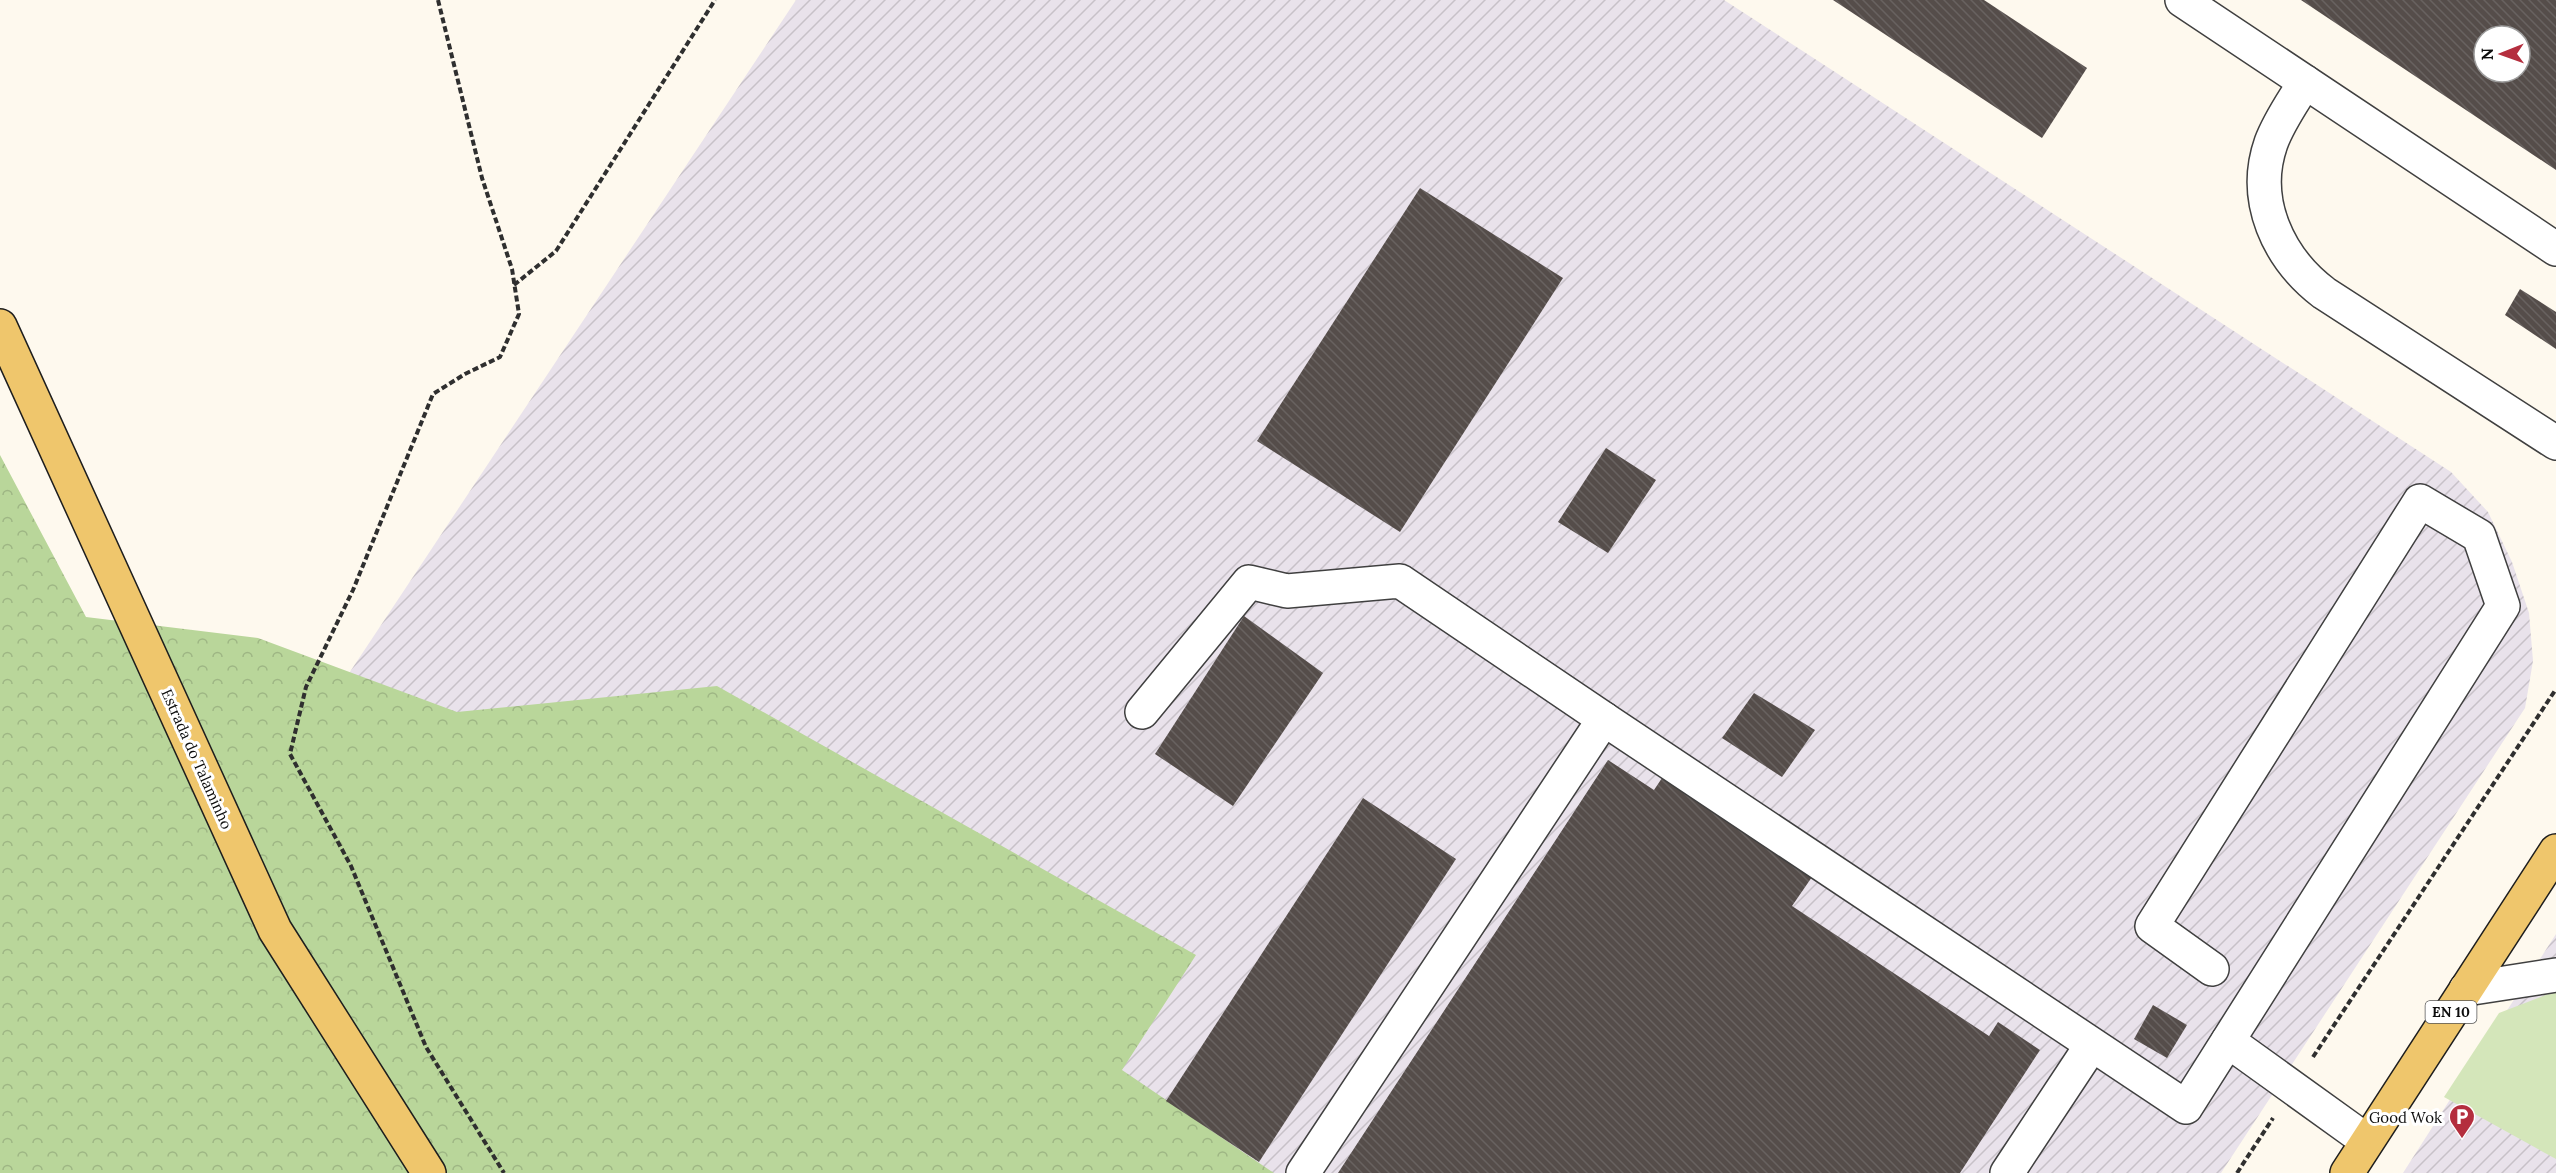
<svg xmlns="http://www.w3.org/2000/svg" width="2556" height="1173" font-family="Lora,serif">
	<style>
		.industrial { fill: url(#industrial-furrows) }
		.green { fill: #d4e6ba }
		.forest { fill: url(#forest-crowns) }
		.building { fill: url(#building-back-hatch); fill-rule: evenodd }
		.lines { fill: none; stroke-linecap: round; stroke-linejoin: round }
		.minor-casing { stroke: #404040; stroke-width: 36 }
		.major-casing { stroke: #1e1e1e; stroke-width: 36 }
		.path { stroke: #2f2f2f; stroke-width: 4; stroke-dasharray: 6 3; stroke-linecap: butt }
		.minor { stroke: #fff; stroke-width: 33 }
		.major { stroke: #efc66c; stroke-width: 33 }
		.labels { text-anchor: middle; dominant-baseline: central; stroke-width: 6; stroke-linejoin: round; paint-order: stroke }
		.shield { fill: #fff; stroke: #565656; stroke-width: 1.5 }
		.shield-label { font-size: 14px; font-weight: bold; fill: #0d0d0d }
		.street-label { font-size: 15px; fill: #0d0d0d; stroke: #fff }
		.poi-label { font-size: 15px; fill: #0d0d0d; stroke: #fff; text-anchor: end }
	</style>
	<defs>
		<pattern id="industrial-furrows" width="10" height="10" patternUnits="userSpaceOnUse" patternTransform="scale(1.5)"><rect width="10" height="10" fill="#e9e2eb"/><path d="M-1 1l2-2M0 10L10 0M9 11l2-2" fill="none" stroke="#c7c1c8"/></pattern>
		<pattern id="forest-crowns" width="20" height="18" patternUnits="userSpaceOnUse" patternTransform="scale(1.5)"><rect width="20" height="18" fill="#b9d69a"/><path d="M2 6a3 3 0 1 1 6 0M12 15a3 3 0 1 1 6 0" fill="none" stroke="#9eb684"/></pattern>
		<pattern id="building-back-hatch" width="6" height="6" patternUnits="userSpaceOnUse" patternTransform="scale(1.5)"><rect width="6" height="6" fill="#554d4a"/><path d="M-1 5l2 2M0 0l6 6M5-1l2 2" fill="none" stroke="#686260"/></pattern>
	</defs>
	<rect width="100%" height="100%" fill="#fef9ee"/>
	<!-- industrial -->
	<g class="industrial">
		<polygon points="796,0 1724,0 2451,472 2488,512 2512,562 2529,613 2533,661 2525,708 2221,1173 559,1173 320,717"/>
		<polygon points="2556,934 2556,1173 2403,1173"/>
	</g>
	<!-- green -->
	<polygon class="green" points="2556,991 2556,1159 2444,1097 2499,1013"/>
	<!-- forest -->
	<polygon class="forest" points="0,455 86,617 258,638 457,712 717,686 1196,955 1122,1070 1274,1173 0,1173"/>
	<!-- building -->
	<g class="building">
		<polygon points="1833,0 1984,0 2087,68 2042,138"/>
		<path d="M2301 0H2556V170ZM2484 36H2520V72H2484Z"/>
		<polygon points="1420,188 1563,278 1400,532 1257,441"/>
		<polygon points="2520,289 2556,312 2556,349 2505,315"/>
		<polygon points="1606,448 1656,480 1608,553 1558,522"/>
		<polygon points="1244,616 1323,673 1233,806 1155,754"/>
		<polygon points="1754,693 1815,730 1782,777 1722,738"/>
		<polygon points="1608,760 1654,790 1662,778 1812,877 1792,906 1989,1036 1998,1022 2040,1050 1960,1173 1338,1173"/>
		<polygon points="1363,798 1456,859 1259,1162 1166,1101"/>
		<polygon points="2153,1005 2187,1025 2167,1058 2134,1039"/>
	</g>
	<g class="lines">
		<defs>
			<g id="minor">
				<polyline points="2182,0 2556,249"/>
				<path d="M2305 82C2293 102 2279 121 2271 143 2251 200 2278 258 2324 293L2556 443"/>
				<polyline points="1142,712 1249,582 1287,591 1400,581 1604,719"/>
				<polyline points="2466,989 2556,975"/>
				<polyline points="2228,1041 2367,1141"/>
				<polyline points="1303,1173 1604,719 2186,1107 2503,606 2479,536 2420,501 2152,926 2212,969"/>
				<polyline points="2007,1173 2091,1046"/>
			</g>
			<g id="major">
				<polyline points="0,326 275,930 429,1173"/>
				<polyline points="2347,1173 2556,851"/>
			</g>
		</defs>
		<!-- minor casing -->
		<use href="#minor" class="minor-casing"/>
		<!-- major casing -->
		<use href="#major" class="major-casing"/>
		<!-- path -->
		<g class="path">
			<polyline points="438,0 482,178 512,269 519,314 500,357 465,374 433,394 353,590 306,687 290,754 351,866 426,1047 504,1173"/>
			<polyline points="514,285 556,251 715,0"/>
			<polyline points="2313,1057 2556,689"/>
			<polyline points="2237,1173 2273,1118"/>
		</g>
		<!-- minor -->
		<use href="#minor" class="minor"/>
		<!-- major -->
		<use href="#major" class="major"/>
	</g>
	<!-- icons -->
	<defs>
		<symbol id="parking-pin" viewBox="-11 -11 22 30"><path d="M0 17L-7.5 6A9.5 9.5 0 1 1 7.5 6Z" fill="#b42e3e" stroke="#fff"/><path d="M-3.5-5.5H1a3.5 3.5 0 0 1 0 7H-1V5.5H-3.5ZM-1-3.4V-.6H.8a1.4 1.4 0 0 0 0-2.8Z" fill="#fff"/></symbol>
	</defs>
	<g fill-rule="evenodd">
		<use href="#parking-pin" x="2447" y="1102" width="30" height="40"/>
	</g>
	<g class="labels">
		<!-- shield labels -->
		<rect class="shield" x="2425.5" y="1001" width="51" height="22" rx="4.5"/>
		<g class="shield-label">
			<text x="2451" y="1012">EN 10</text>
		</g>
		<!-- street labels -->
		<g class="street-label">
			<text transform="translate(197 759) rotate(66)">Estrada do Talaminho</text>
		</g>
		<!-- poi labels -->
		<g class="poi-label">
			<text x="2442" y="1117">Good Wok</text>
		</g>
	</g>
	<!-- north arrow -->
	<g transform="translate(2502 54) rotate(269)"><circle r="28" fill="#ffffff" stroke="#9e9e9e" stroke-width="1.5"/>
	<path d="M0-4.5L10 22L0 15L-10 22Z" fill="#b42e3e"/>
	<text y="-9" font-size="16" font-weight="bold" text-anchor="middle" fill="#0d0d0d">N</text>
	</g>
</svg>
